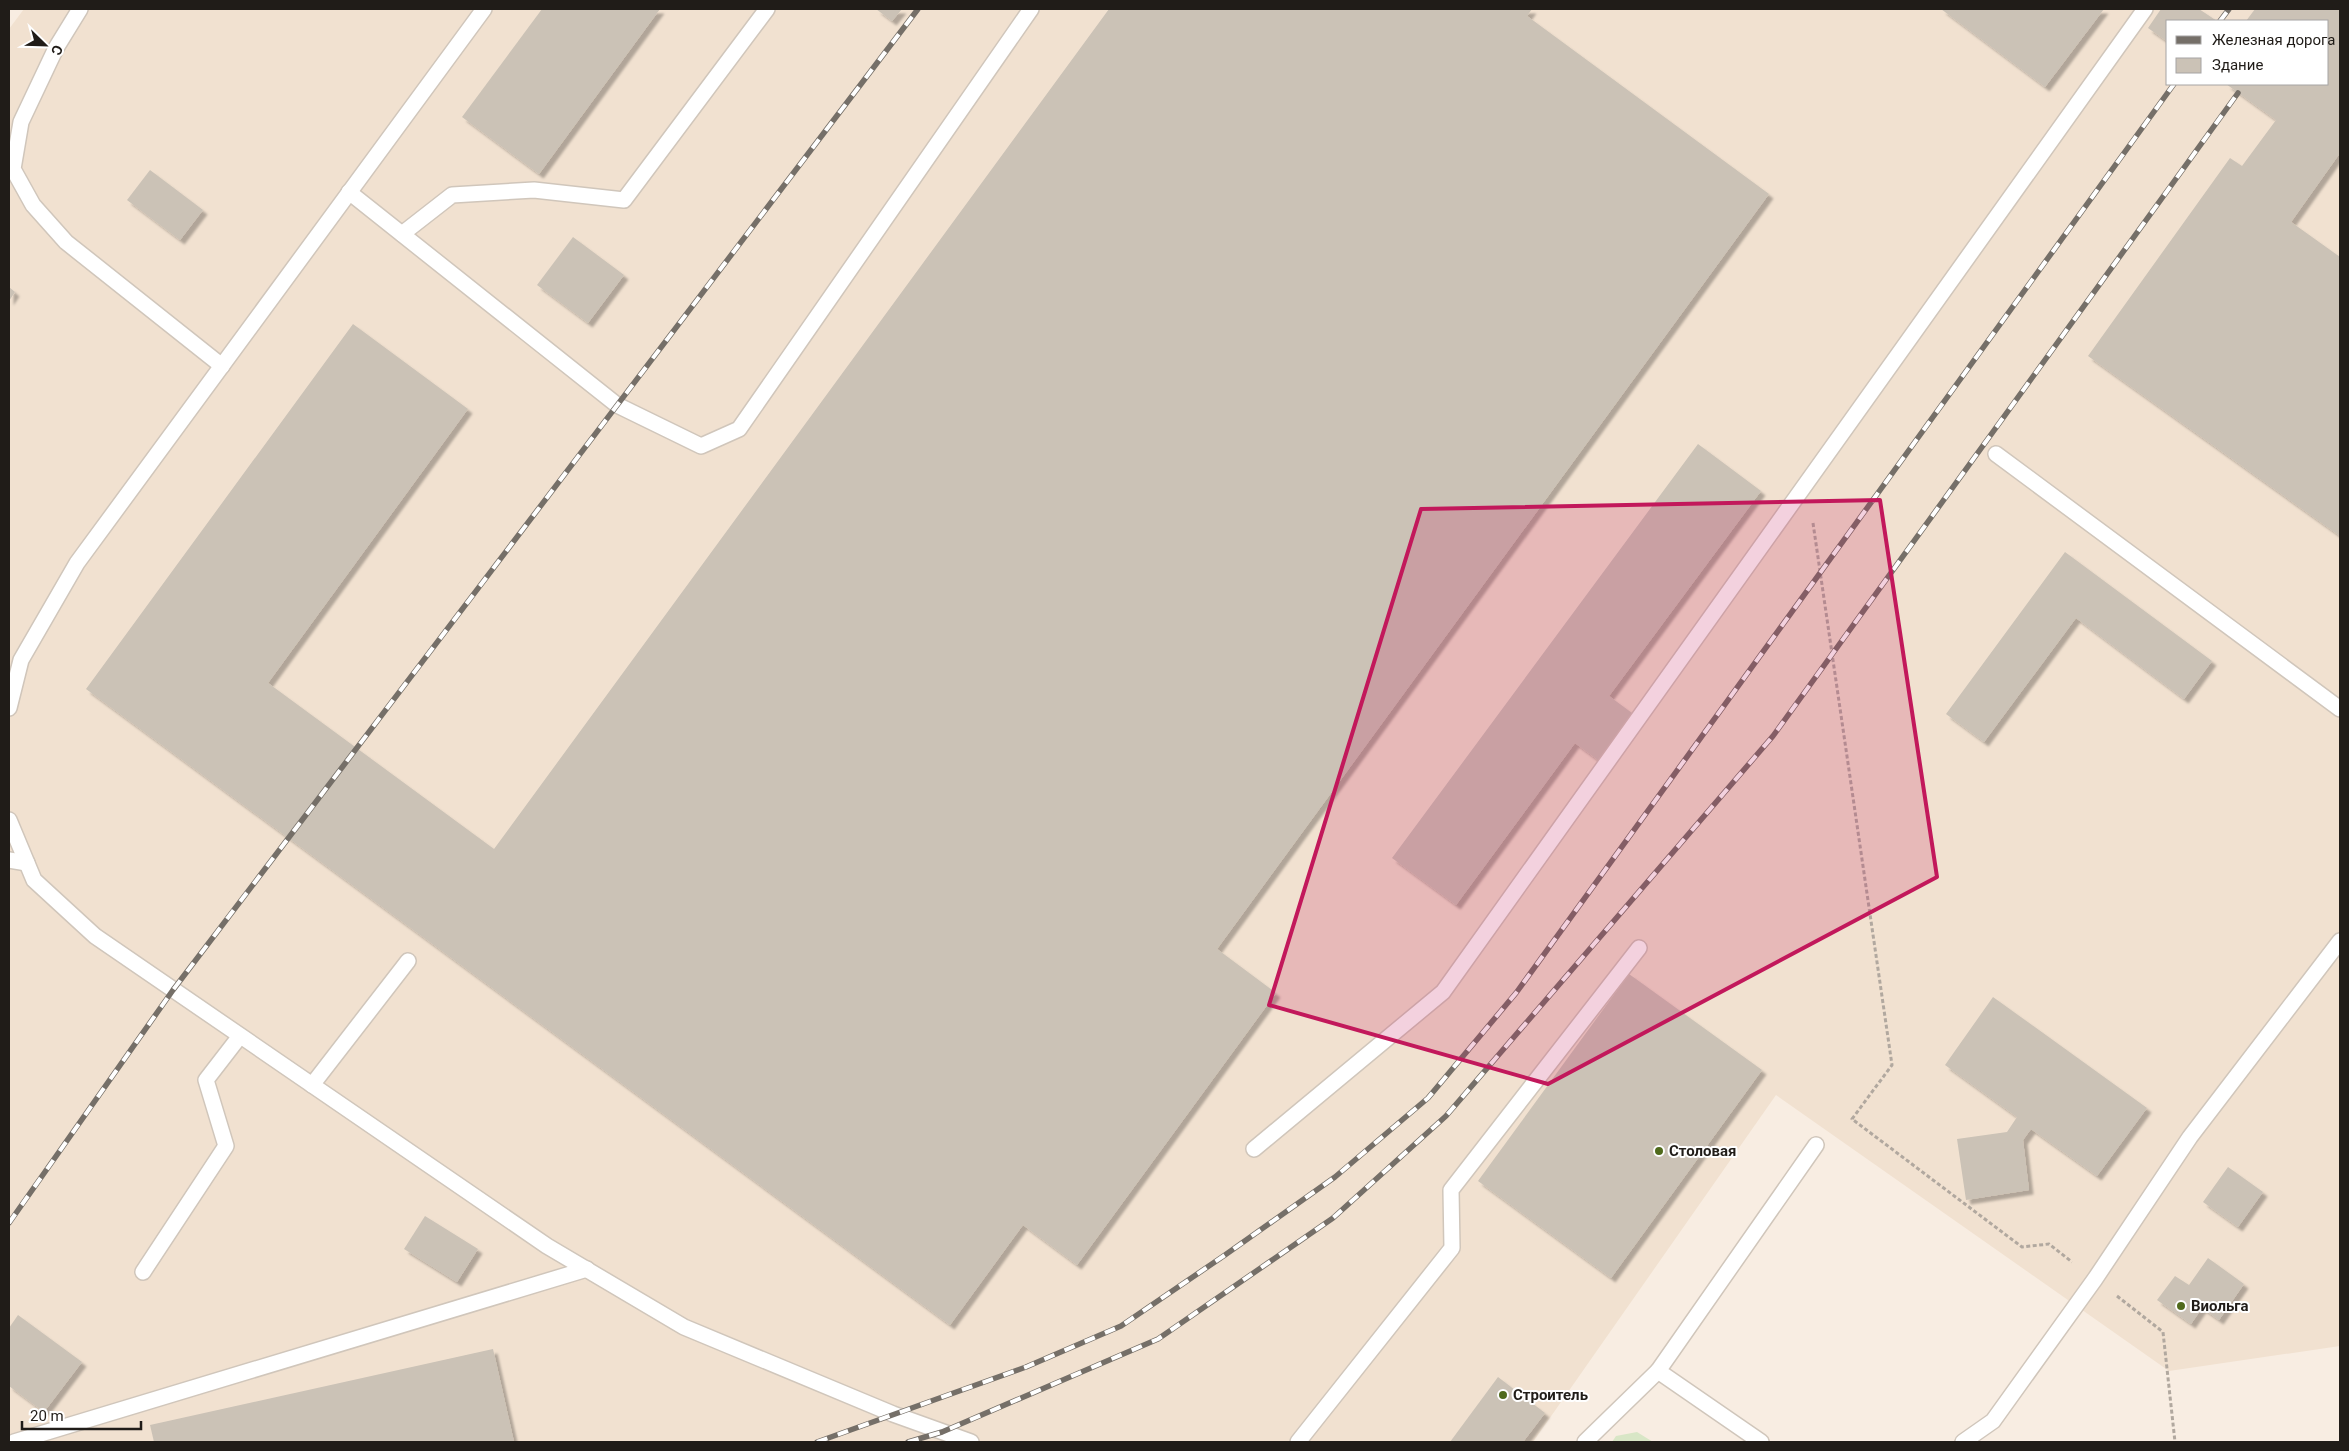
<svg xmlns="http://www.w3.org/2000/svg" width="2349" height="1451" font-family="Roboto,sans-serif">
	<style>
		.built { fill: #f1e1d0; fill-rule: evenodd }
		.green { fill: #d8e6c6 }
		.building { fill: #cbc2b6; filter: url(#shadow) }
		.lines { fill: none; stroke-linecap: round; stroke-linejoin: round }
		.lane-casing { stroke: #d0c6bb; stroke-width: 18 }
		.path { stroke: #b1a89f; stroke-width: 3; stroke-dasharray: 4 2.5; stroke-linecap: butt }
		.lane { stroke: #fff; stroke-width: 15 }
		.rail-casing { stroke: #756f68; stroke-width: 5.5 }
		.rail { stroke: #fff; stroke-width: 4; stroke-dasharray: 11; stroke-linecap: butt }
		.marked { fill: #c2185b; fill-opacity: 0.2; stroke: #c2185b; stroke-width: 4; stroke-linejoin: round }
		.poi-dot { fill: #506a1c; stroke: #fff; stroke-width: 2 }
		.labels { text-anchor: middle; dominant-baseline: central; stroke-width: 4; stroke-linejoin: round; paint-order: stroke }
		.poi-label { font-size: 15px; font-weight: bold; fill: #201c18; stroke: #fff; text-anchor: start }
	</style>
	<defs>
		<filter id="shadow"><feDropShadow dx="4.5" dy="4.5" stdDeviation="1" flood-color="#0004"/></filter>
	</defs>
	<rect width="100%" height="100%" fill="#f8ede2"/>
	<!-- built -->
	<path class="built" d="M24 9H2340V1346L2169 1371 1776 1095 1533 1442H9V29ZM2168 21H2328V84H2168Z"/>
	<!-- green -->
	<polygon class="green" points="1637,1432 1653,1442 1612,1442 1616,1436"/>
	<!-- building -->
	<g class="building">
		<polygon points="542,9 660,9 539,174 462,117"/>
		<polygon points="876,9 902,9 892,21"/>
		<polygon points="1109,9 1532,9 1527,16 1769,194 1217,949 1276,993 1077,1265 1023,1225 950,1325 86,689 353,324 468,409 268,683 494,849"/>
		<polygon points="1941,9 2104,9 2045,87"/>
		<polygon points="2161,9 2199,9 2217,21 2168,21 2168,42 2148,28"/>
		<polygon points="2255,9 2340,9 2340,153 2291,222 2340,257 2340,536 2088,356 2230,158 2242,166 2276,120 2226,84 2328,84 2328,21 2246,21"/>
		<polygon points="150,170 203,210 180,240 127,200"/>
		<polygon points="573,237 624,275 588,323 537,285"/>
		<polygon points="9,287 15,292 9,301"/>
		<polygon points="1698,444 1761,491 1609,696 1632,713 1598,760 1575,743 1456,905 1392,858"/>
		<polygon points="2065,552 2212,661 2184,699 2076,618 1984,742 1946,714"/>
		<polygon points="1629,974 1762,1070 1611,1278 1478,1181"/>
		<polygon points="1993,997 2147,1108 2097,1176 2031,1129 2023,1140 2029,1190 1966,1200 1957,1139 2007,1132 2017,1117 1945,1065"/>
		<polygon points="2228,1167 2263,1192 2238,1227 2203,1202"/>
		<polygon points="425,1216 478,1249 457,1282 404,1249"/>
		<polygon points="2208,1258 2244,1284 2219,1320 2202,1308 2191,1324 2157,1300 2175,1276 2189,1285"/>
		<polygon points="18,1315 82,1362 44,1412 9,1386 9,1328"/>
		<polygon points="493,1349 514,1442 154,1442 150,1425"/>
		<polygon points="1498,1377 1545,1413 1523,1442 1450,1442"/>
	</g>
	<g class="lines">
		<defs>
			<g id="lane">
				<polyline points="80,9 56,48 21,122 13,169 33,205 66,242 222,366"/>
				<polyline points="349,192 617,405 701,446 739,429 1031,9"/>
				<polyline points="402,234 452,195 534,190 624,200 767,9"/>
				<polyline points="1996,454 2340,709"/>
				<polyline points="9,708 21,660 77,563 484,9"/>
				<polyline points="9,820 34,880 95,936 547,1246 684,1327 893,1414 971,1442"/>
				<polyline points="9,860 27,863"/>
				<polyline points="312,1085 408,961"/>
				<polyline points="1254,1149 1443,992 2145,9"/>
				<polyline points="143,1272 226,1146 206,1080 240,1036"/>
				<polyline points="14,1442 587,1269"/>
				<polyline points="1298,1442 1452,1248 1451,1190 1639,948"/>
				<polyline points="1585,1442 1658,1371"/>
				<polyline points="1761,1442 1658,1371 1816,1145"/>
				<polyline points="1963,1442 1993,1421 2095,1279 2190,1137 2340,941"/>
			</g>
		</defs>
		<!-- lane casing -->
		<use href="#lane" class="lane-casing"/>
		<!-- path -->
		<g class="path">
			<polyline points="1813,523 1892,1065 1852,1119 2022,1247 2049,1244 2072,1262"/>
			<polyline points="2117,1296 2163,1332 2175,1442"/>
		</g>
		<!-- lane -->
		<use href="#lane" class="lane"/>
		<defs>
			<g id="rail">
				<polyline points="2220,21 2229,9"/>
				<polyline points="9,1223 173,990 918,9"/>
				<polyline points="817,1442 1026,1367 1121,1326 1225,1255 1335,1177 1428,1098 1516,993 2174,84"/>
				<polyline points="908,1442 942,1432 1158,1339 1333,1218 1446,1116 1773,736 2238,93"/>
			</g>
		</defs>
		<!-- rail casing -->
		<use href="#rail" class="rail-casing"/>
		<!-- rail -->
		<use href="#rail" class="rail"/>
	</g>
	<!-- marked area -->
	<path class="marked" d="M1880 500 1937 877 1548 1084 1269 1005 1421 509Z"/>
	<!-- markers -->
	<g class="poi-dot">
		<circle cx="1659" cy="1151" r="5"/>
		<circle cx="2181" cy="1306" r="5"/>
		<circle cx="1503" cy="1395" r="5"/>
	</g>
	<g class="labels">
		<!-- poi labels -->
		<g class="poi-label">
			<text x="1669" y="1151">Столовая</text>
			<text x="2191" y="1306">Виольга</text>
			<text x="1513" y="1395">Строитель</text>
		</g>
	</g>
	<!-- border -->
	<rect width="2349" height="1451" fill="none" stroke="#201c18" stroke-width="20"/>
	<!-- legend -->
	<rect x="2166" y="20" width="162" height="65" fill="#ffffff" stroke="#a6a4a3"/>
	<rect x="2176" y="36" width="25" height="8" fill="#756f68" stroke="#a6a4a3"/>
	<text x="2212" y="45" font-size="15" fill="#201c18">Железная дорога</text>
	<rect x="2176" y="58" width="25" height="15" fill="#cbc2b6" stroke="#a6a4a3"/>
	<text x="2212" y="70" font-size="15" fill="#201c18">Здание</text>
	<!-- north arrow -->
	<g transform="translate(45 45) rotate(113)" stroke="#ffffff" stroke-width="4" paint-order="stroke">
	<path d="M0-4L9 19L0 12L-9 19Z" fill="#201c18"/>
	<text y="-8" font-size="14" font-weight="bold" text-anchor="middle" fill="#201c18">С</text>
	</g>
	<!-- scale -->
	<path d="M22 1421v8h119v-8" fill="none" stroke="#201c18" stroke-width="2.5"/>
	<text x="30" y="1421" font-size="15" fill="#201c18" stroke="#ffffff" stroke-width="4" paint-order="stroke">20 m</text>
</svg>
